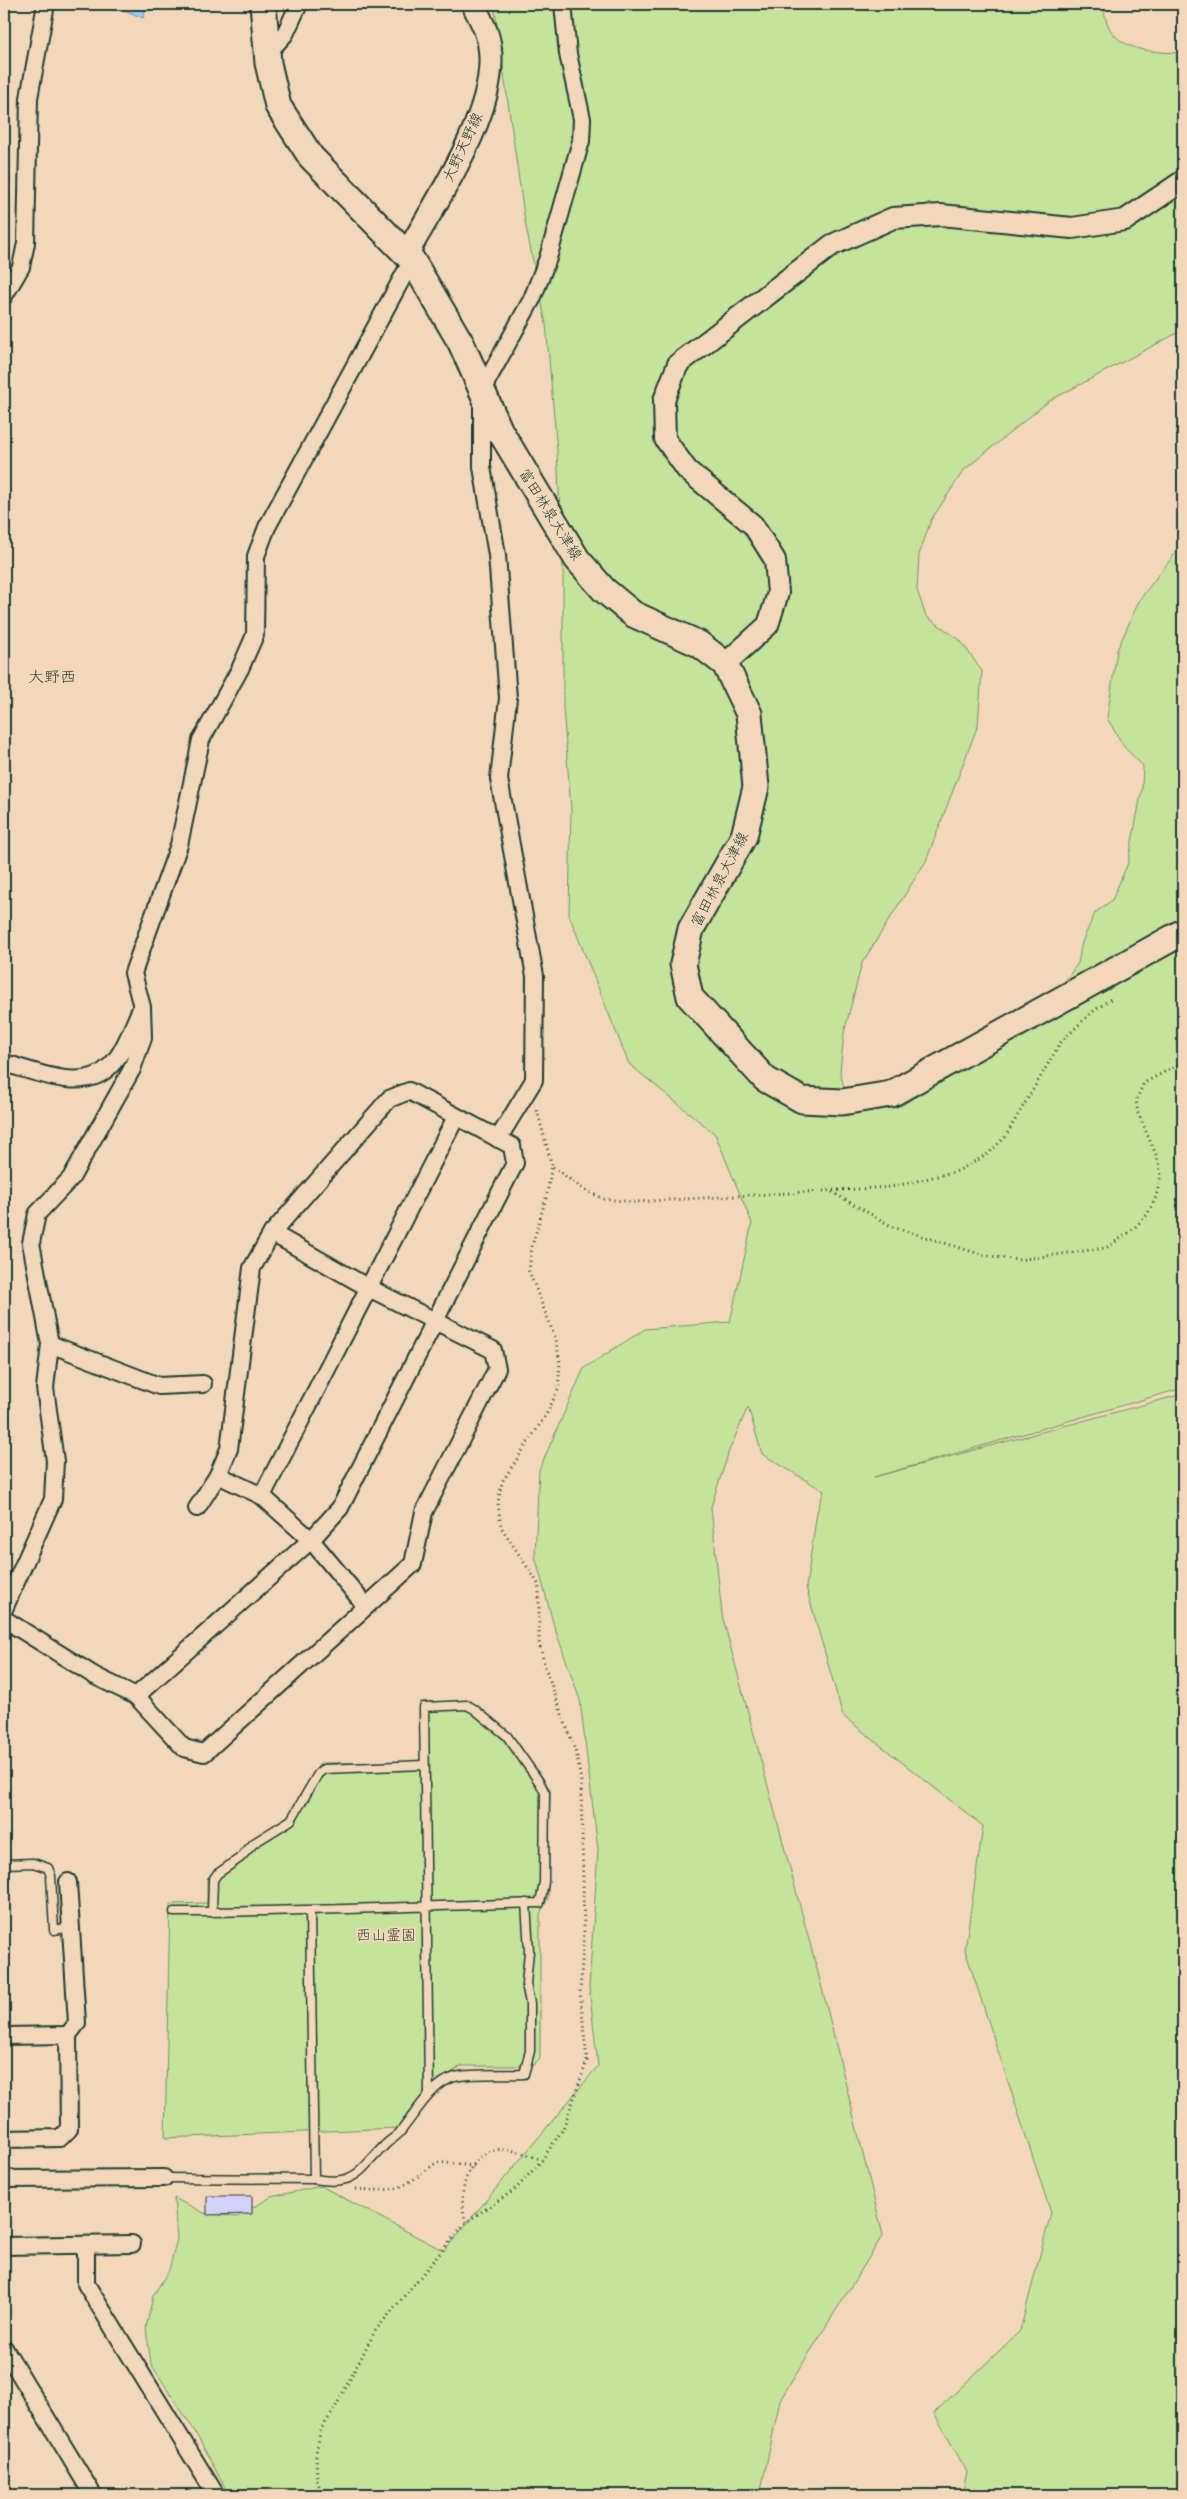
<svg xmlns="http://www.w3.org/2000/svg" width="1187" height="2499" font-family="'Patrick Hand','Klee One',sans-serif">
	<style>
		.green { fill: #c5e39a; stroke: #729067 }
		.water { fill: #97cdf6; stroke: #6793a8 }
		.building { fill: #d5d1fa; stroke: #1f3d34 }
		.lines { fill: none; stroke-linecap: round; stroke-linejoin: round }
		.service-casing { stroke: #1f3d34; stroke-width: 11 }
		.minor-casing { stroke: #1f3d34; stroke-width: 20 }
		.tertiary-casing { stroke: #1f3d34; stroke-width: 24 }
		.secondary-casing { stroke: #1f3d34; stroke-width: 26 }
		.primary-casing { stroke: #1f3d34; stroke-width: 29 }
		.path { stroke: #1f3d34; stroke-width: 3; stroke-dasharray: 1 4; stroke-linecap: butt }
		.service { stroke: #f3d7ba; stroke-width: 8 }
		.minor { stroke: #f3d7ba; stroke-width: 16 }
		.tertiary { stroke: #f3d7ba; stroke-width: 20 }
		.secondary { stroke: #f3d7ba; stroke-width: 22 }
		.primary { stroke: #f3d7ba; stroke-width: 25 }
		.labels { text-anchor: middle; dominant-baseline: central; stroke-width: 4; stroke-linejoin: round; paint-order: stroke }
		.street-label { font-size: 15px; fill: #1f3d34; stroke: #f3d7ba }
		.park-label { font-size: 15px; fill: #304e3e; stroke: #f3d7ba }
		.neighbourhood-label { font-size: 16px; fill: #1f3d34; stroke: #f3d7ba }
	</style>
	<rect width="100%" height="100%" fill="#f3d7ba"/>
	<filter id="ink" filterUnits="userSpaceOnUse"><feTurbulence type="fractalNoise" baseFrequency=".02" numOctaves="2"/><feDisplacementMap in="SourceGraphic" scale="10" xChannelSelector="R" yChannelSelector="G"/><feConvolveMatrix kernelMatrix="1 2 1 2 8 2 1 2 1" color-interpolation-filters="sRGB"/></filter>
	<g filter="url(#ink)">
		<!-- green -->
		<g class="green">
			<path d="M494 4H1106C1103 12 1105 15 1107 23 1119 53 1156 52 1183 53V330L1049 401 964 470 931 520 919 555 917 590 926 616 960 640 982 671 978 725 926 861 862 963 844 1033 840 1072 844 1087 863 1098 901 1106 980 1056 1061 987 1078 963 1082 942 1095 913 1112 900 1128 863 1142 789 1143 766 1124 747 1107 718 1117 650 1140 599 1183 543V1388L874 1477 1183 1394V2495H962L967 2472 934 2413 1020 2331 1051 2213 965 1950 983 1826 843 1716 806 1587 817 1512 824 1491 762 1454 748 1407 729 1451 711 1507 722 1615 822 1988 883 2235 780 2400 760 2495H229L194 2430 151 2364 146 2328 153 2296 169 2270 177 2239 174 2198 204 2213 237 2217 271 2197 321 2186 444 2251 598 2066 589 1987 598 1850 580 1700 554 1626 535 1556 539 1470 584 1368 645 1329 730 1322 752 1223 715 1134 629 1064 569 915 571 809 563 707V571L557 452 546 324 525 222Z"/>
			<polygon points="420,1702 473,1703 506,1729 550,1789 548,1898 540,1914 540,2058 532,2066 461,2066 433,2085 398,2128 165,2138 170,1904 207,1903 207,1878 288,1817 320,1763 421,1762"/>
		</g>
		<!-- water -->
		<polygon class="water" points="121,4 147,4 143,18 124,10"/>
		<!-- building -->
		<polygon class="building" points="207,2196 252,2196 252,2214 207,2215"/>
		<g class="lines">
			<defs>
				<g id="service">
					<polyline points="4,1864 33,1863 48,1868 51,1876 54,1930 71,1927"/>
					<path d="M174 1912C296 1912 418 1906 540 1903L544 1882 545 1793 540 1783 507 1736 474 1709 467 1705 424 1707 429 2094"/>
					<polyline points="212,1912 213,1880 217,1874 240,1858 254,1843 291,1820 318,1774 324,1769 424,1765"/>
					<polyline points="164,2178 314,2179 310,1911"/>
					<path d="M314 2179C356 2186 358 2172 384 2146 389 2140 397 2137 401 2131 415 2114 432 2083 455 2077 470 2073 506 2075 524 2074L530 2051V2003L526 1984 529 1951 526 1903"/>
				</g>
				<g id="minor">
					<polyline points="267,54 285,34 299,4"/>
					<polyline points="4,296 21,267 26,243 29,98 46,4"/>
					<path d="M4 1063C35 1071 84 1094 110 1066 125 1052 132 1027 141 1009"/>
					<polyline points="498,1139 534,1080 535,976 499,779 508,698 497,555 482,467 482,390 532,299 548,258 581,141 582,119 568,54 563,4"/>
					<polyline points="50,1344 159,1386 203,1384"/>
					<polyline points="218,1475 262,1496 311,1540 365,1605"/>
					<polyline points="262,1496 456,1117"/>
					<polyline points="4,1609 53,1499 55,1461 45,1388 50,1344 31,1243 37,1214 71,1178 132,1069 143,1038 142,1007 133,973 179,845 201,740 240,669 255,635 256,556 267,527 412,260"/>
					<polyline points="4,1619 95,1676 136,1696 311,1540 340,1508 515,1163 512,1146 409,1091 389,1099 272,1233 252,1268 229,1449 218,1475 197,1508"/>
					<polyline points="136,1696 184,1748 204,1753 413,1564 424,1512 497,1369 493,1350 367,1287 272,1233"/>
					<polyline points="4,2036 68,2035"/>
					<polyline points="4,2139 60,2138 69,2129 68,2035 77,2023 68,1882"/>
					<polyline points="4,2179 164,2178"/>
					<polyline points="86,2245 86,2284 216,2495"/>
					<polyline points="4,2246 132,2244"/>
					<polyline points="4,2348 93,2495"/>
				</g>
				<polyline id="tertiary" points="725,664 768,625 778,593 775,560 753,525 687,470 665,439 664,400 678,364 832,245 893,218 941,215 1072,228 1125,220 1183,181"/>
				<path id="secondary" d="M406 255C436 201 497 113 490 50 489 33 480 19 473 4"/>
				<polyline id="primary" points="263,4 268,63 278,106 311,157 412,260 461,343 500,431 577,559 604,590 633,614 699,644 725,664 749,714 756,787 744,836 691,929 683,964 690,997 765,1079 802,1100 842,1102 891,1094 1183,932"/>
			</defs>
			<!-- service casing -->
			<use href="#service" class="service-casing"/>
			<!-- minor casing -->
			<use href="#minor" class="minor-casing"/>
			<!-- tertiary casing -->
			<use href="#tertiary" class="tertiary-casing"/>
			<!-- secondary casing -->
			<use href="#secondary" class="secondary-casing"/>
			<!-- primary casing -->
			<use href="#primary" class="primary-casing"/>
			<!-- path -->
			<g class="path">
				<polyline points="553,1167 583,1189 604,1199 634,1202 891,1187 958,1171 988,1154 1005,1137 1061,1042 1091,1013 1112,998"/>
				<polyline points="832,1192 893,1227 983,1255 1017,1260 1106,1248 1130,1232 1147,1215 1156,1197 1161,1175 1157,1157 1138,1113 1136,1100 1144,1083 1183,1062"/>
				<path d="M356 2189C401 2192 401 2189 437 2162L474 2166"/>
				<path d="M466 2222C458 2199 463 2167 486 2153 501 2144 527 2154 542 2160"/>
				<polyline points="323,2495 317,2481 316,2453 321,2429 333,2412 375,2331 466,2222 516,2189 542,2160 563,2129 587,2061 580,1992 584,1932 581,1782 577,1756 545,1667 539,1642 539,1585 501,1527 498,1503 502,1482 546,1415 558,1390 560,1363 556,1340 529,1271 532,1246 546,1198 552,1166 537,1110"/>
			</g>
			<!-- service -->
			<use href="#service" class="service"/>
			<!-- minor -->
			<use href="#minor" class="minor"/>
			<!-- tertiary -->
			<use href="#tertiary" class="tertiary"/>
			<!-- secondary -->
			<use href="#secondary" class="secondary"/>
			<!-- primary -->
			<use href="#primary" class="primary"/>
		</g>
	</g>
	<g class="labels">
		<!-- street labels -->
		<g class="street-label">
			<text transform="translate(462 147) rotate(-65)">大野天野線</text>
			<text transform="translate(551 514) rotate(58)">富田林泉大津線</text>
			<text transform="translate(719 879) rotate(-62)">富田林泉大津線</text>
		</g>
		<!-- park labels -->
		<g class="park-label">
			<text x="386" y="1934">西山霊園</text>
		</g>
		<!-- neighbourhood labels -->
		<g class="neighbourhood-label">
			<text x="52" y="676">大野西</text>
		</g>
	</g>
	<!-- margin -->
	<rect width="1187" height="2499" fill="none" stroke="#f3d7ba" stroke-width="20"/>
	<rect x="10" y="10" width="1167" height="2479" fill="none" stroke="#1f3d34" stroke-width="2" filter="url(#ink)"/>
</svg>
